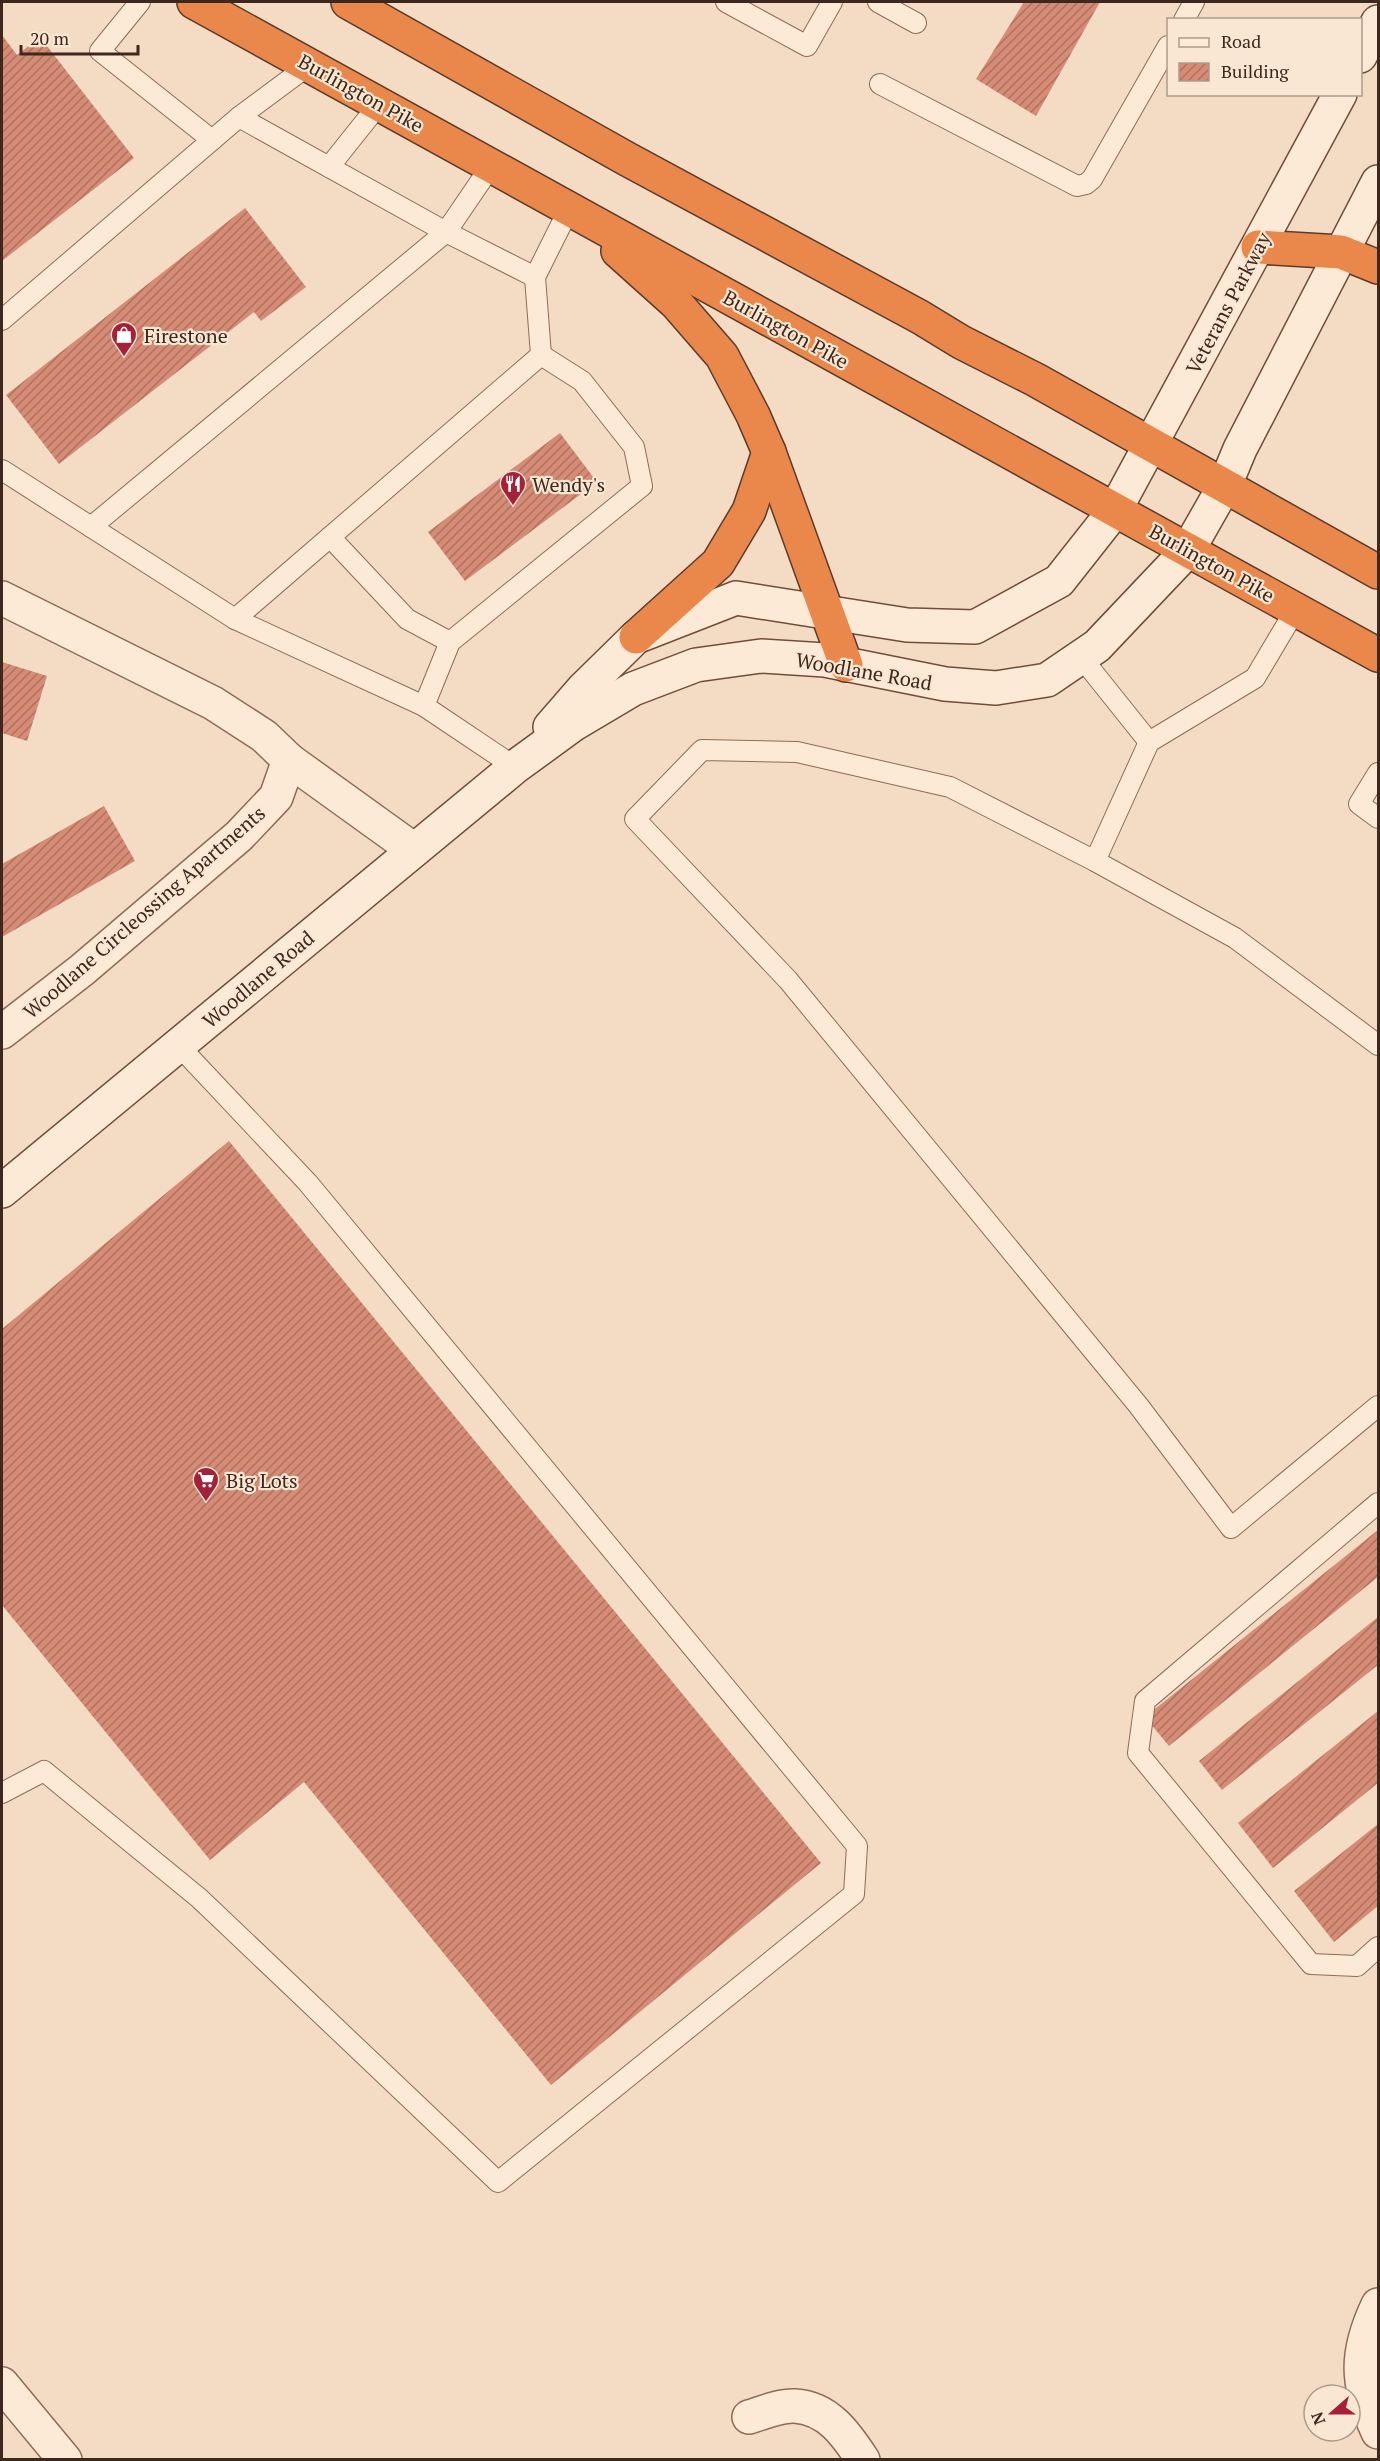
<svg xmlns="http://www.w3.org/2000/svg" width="1380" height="2461" font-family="'PT Serif',serif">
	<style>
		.building { fill: url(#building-hatch) }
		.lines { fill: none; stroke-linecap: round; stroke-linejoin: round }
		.lane-casing { stroke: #8f6b57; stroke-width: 22 }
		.street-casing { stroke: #8f6b57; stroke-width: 36 }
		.secondary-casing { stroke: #714c3a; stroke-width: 36 }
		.highway-casing { stroke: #5d3a2c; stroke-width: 36 }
		.lane { stroke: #fcead7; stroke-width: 20 }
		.street { stroke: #fcead7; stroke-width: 33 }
		.secondary { stroke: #fcead7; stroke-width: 33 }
		.highway { stroke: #ea874b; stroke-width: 33 }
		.labels { text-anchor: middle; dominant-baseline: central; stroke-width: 4.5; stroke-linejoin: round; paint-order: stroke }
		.street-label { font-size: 20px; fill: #3e271d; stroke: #f9e7d3 }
		.poi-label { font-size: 20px; fill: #3e271d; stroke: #f9e7d3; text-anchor: start }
	</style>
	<defs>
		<pattern id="building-hatch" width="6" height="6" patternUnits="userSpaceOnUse" patternTransform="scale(1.5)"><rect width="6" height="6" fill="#d58b75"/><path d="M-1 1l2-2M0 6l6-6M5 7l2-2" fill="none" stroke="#ae725f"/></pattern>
	</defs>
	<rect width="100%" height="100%" fill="#f3dcc3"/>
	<!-- building -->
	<g class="building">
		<polygon points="1024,2 1100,2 1036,116 976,79"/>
		<polygon points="2,35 17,55 40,37 134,158 2,261"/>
		<polygon points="245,208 306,287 261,321 254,312 59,464 6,395"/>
		<polygon points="560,433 597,482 465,581 428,532"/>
		<polygon points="2,662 47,676 27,741 2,733"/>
		<polygon points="104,806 135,861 2,937 2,864"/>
		<polygon points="229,1141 821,1863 551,2085 304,1782 210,1860 2,1605 2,1329"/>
		<polygon points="1378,1530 1378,1577 1169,1746 1145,1717"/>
		<polygon points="1378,1617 1378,1665 1222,1790 1199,1761"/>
		<polygon points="1378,1711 1378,1783 1273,1868 1238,1823"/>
		<polygon points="1378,1824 1378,1906 1334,1942 1294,1891"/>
	</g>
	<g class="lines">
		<defs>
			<g id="lane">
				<polyline points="140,2 100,51 212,140"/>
				<polyline points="726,2 807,46 832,2"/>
				<polyline points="878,2 916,23"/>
				<polyline points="1184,20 1194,2"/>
				<polyline points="880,84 1077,186 1086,184 1092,179 1168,46"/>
				<polyline points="239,117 446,232 491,166"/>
				<polyline points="329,167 380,103"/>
				<polyline points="2,320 239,117 309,65"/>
				<polyline points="541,355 535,277 569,209"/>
				<polyline points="2,470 235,619 424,706 515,767"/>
				<polyline points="91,527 446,232 535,277"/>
				<polyline points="330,537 407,619 450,642"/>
				<polyline points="235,619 541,355"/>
				<polyline points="1081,657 1149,742"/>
				<polyline points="424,706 450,642 642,486 634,447 582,381 541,355"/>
				<polyline points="1378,773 1359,804 1378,818"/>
				<polyline points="1095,861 1149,742 1255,678 1296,609"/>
				<polyline points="1378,1045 1235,938 1095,861 950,787 797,752 702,750 635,819 788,980 1138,1405 1231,1528 1378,1406"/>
				<polyline points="1378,1503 1145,1701 1138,1753 1311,1964 1357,1966 1378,1947"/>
				<polyline points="2,1793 44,1771 199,1898 498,2182 854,1894 857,1846 308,1183 178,1045"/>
			</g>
			<g id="street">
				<polyline points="2,598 213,703 264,736 289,760 276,797 239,836 82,970 2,1032"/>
				<polyline points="289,760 414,850"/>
				<path d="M1378 2305C1355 2353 1356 2384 1378 2432"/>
				<polyline points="2,2384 65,2460"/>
				<path d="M749 2417C762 2413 781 2405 795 2406 828 2408 846 2434 863 2460"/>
			</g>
			<g id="secondary">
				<polyline points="1360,56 1378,22"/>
				<polyline points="550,727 583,689 636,637 736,598 907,625 975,627 1059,581 1115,510 1340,94"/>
				<polyline points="2,1191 515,767 574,724 633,689 696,665 761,656 825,660 945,684 996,688 1047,680 1097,646 1188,550 1225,485 1240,449 1378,182"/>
			</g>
			<g id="highway">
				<polyline points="194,2 1378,655"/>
				<polyline points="348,2 627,159 920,317 961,342 1036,380 1378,572"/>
				<polyline points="1258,247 1341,252 1378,267"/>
				<polyline points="618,251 676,303 722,356 753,415 769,452 846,665"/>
				<polyline points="636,637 718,563 749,511 769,452"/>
			</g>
		</defs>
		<!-- lane casing -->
		<use href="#lane" class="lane-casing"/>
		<!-- street casing -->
		<use href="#street" class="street-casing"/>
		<!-- secondary casing -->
		<use href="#secondary" class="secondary-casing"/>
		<!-- highway casing -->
		<use href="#highway" class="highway-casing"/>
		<!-- lane -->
		<use href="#lane" class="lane"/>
		<!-- street -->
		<use href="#street" class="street"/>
		<!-- secondary -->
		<use href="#secondary" class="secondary"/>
		<!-- highway -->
		<use href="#highway" class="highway"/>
	</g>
	<!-- icons -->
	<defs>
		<symbol id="shop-pin" viewBox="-11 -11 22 30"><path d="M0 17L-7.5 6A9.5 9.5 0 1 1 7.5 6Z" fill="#a5213a" stroke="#f9e7d3"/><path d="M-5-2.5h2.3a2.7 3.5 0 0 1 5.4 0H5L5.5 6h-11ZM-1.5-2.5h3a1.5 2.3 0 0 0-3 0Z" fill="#fff"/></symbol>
		<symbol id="restaurant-pin" viewBox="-11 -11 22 30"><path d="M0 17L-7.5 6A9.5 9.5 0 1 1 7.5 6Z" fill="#a5213a" stroke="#f9e7d3"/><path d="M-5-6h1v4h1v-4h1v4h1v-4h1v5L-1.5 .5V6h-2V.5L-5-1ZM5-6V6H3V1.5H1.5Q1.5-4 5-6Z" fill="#fff"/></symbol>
		<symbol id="supermarket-pin" viewBox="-11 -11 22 30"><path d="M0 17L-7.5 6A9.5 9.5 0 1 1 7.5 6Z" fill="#a5213a" stroke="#f9e7d3"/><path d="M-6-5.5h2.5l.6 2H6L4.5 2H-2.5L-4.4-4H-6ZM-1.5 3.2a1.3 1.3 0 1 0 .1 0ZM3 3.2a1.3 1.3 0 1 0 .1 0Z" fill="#fff"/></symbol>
	</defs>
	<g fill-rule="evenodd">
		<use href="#shop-pin" x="109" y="320" width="30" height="40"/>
		<use href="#restaurant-pin" x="498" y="469" width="30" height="40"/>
		<use href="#supermarket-pin" x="191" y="1465" width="30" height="40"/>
	</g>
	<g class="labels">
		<!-- street labels -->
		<g class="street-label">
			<text transform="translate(361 93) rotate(29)">Burlington Pike</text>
			<text transform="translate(1228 303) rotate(-62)">Veterans Parkway</text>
			<text transform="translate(786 329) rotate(29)">Burlington Pike</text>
			<text transform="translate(1212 563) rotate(29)">Burlington Pike</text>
			<text transform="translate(864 671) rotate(10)">Woodlane Road</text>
			<text transform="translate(144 912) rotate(-41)">Woodlane Circleossing Apartments</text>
			<text transform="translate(258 979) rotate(-40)">Woodlane Road</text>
		</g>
		<!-- poi labels -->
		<g class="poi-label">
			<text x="144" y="335">Firestone</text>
			<text x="532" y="484">Wendy's</text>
			<text x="226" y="1480">Big Lots</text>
		</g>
	</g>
	<!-- border -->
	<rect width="1380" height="2461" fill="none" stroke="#3e271d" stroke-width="6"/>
	<!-- legend -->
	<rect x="1167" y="18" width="195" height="78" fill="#f9e7d3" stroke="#ae9a8a" stroke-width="1.5"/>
	<rect x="1179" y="38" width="30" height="9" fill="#fcead7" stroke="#ae9a8a" stroke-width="1.5"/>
	<text x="1221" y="48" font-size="18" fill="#3e271d">Road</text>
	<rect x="1179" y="63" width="30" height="18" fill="url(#building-hatch)" stroke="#ae9a8a" stroke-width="1.5"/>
	<text x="1221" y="78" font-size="18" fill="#3e271d">Building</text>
	<!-- north arrow -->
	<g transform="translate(1332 2413) rotate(249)"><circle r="28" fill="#f9e7d3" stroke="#ae9a8a" stroke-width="1.5"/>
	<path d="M0-4.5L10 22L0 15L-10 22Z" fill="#a5213a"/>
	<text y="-9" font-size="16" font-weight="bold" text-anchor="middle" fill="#3e271d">N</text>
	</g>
	<!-- scale -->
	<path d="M21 45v9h117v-9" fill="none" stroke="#3e271d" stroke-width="3"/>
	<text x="30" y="45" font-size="18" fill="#3e271d" stroke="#f9e7d3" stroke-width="4.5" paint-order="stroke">20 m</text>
</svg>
